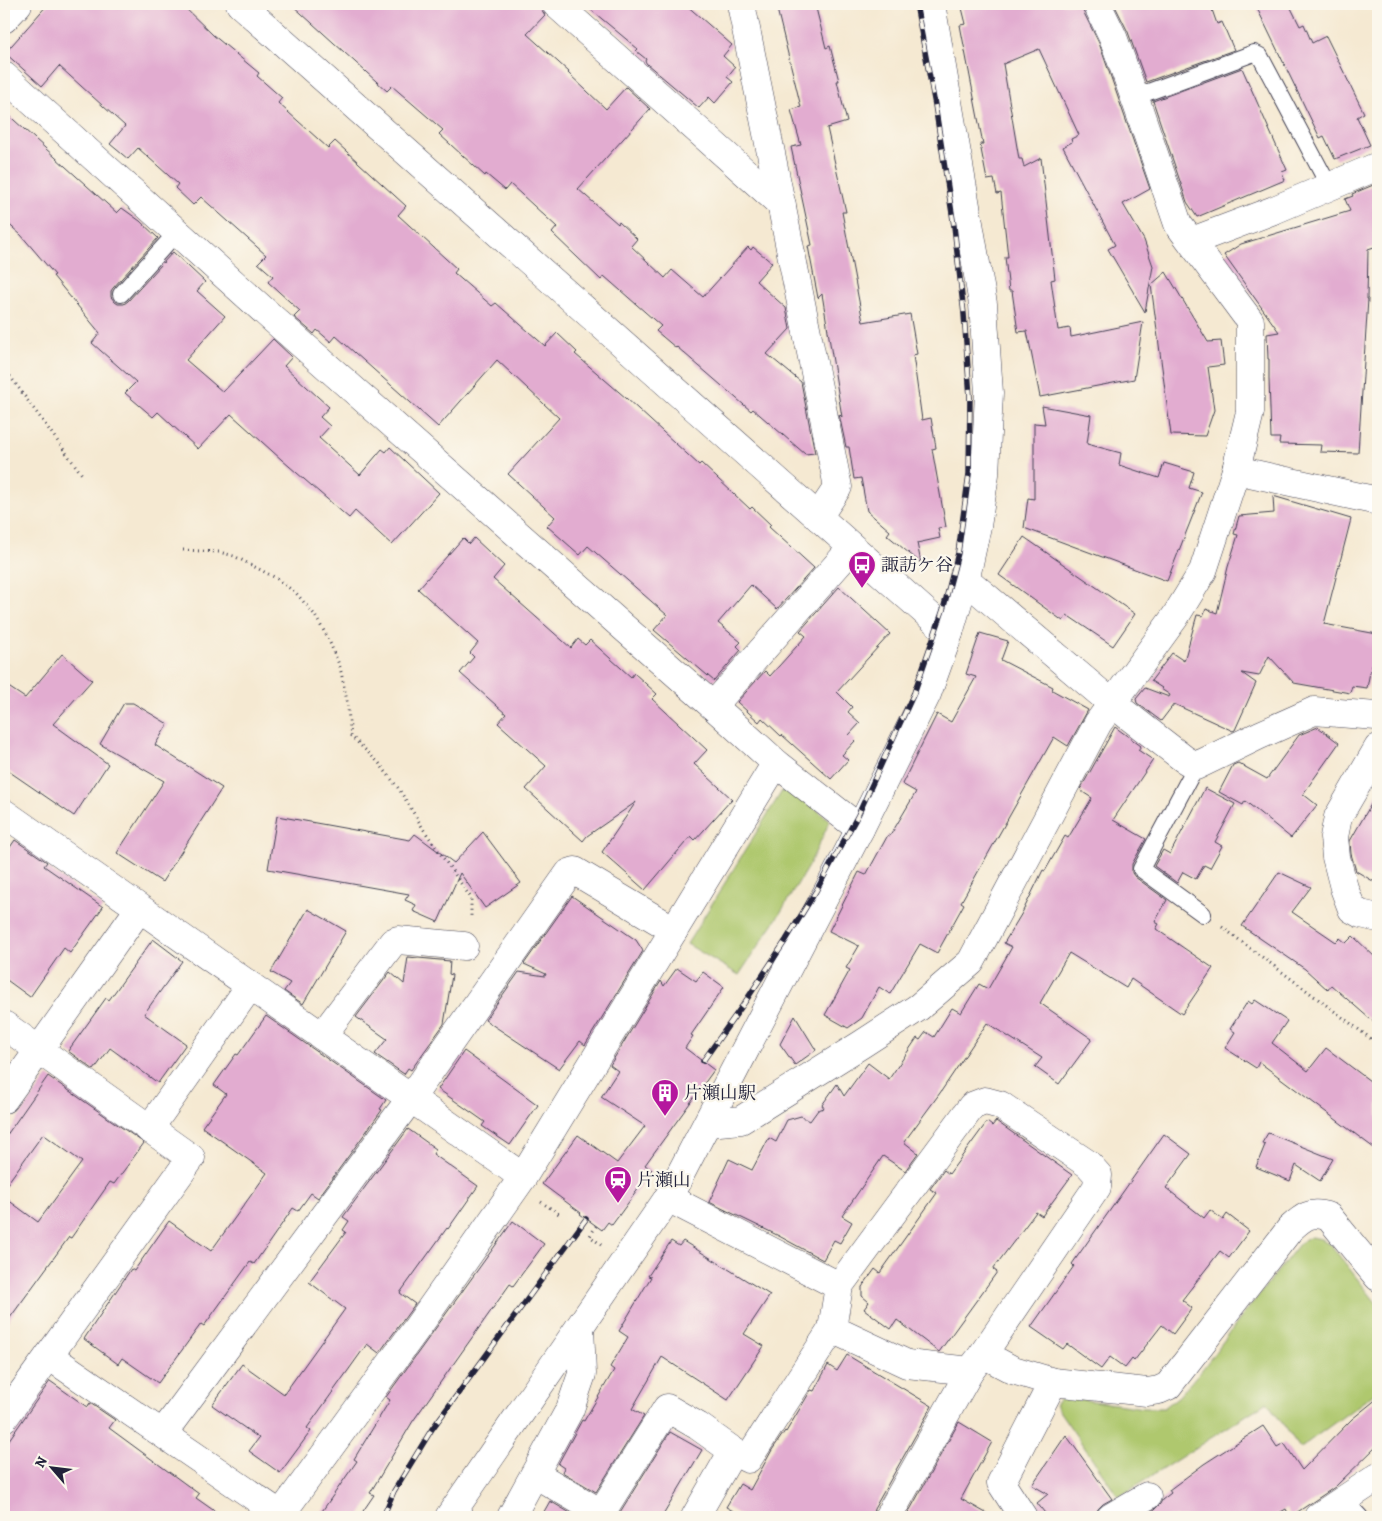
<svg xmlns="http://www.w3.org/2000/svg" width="1382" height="1521" font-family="Alegreya,'Noto Serif JP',serif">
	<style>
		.green { fill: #afc86e; stroke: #687554 }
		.building { fill: #e2acd0 }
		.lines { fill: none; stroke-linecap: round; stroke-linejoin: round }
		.service-casing { stroke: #424052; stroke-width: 18 }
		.minor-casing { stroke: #424052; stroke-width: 29 }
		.tertiary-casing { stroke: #424052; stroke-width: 29 }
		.path { stroke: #424052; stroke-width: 3; stroke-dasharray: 1 4; stroke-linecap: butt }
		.service { stroke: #fff; stroke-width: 16 }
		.minor { stroke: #fff; stroke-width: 28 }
		.tertiary { stroke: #fff; stroke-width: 28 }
		.rail-casing { stroke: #22223b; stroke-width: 5.5 }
		.rail { stroke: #fbf7ec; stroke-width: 4; stroke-dasharray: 11; stroke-linecap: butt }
		.labels { text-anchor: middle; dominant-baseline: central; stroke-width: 4.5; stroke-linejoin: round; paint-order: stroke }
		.poi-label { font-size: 18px; fill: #22223b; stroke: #fbf7ec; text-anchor: start }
	</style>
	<rect width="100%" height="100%" fill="#fbf7ec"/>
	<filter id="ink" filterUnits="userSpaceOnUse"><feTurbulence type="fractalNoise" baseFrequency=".02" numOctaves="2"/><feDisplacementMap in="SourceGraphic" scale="10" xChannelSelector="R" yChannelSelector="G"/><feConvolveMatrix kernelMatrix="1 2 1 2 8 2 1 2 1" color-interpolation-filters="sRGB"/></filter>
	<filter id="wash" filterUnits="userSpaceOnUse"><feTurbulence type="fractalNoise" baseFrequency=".0096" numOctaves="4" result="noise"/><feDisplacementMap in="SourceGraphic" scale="20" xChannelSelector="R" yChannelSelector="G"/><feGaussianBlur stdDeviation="1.12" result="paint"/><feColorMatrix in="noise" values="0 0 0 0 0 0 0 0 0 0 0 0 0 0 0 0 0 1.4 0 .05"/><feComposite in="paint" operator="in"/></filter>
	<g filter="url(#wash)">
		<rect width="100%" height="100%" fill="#f5e9d2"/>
		<!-- green -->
		<g class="green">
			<polygon points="782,791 795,791 830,821 810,863 779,915 739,975 687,944"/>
			<polygon points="1311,1237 1322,1239 1330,1244 1378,1305 1378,1391 1300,1448 1267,1402 1119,1497 1055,1405 1060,1399 1071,1398 1145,1408 1164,1408 1179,1396 1204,1367 1240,1319 1300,1243"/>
		</g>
		<g id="blocks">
			<!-- building -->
			<g class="building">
				<polygon points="48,4 181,4 213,35 259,73 257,76 282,98 278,103 328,148 335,141 406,206 398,215 457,269 454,273 492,306 496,303 545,346 557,333 577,352 575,354 626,398 699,465 701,463 750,509 752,507 771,525 769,527 814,568 777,609 751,585 718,623 741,642 737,646 741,650 714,681 654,630 667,615 588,546 580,555 547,526 555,517 508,474 559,418 497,360 438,427 336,336 331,342 317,330 314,334 294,317 300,311 268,282 273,276 258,263 266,255 201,197 193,205 175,188 178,184 138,148 128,159 110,144 125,126 59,66 42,86 5,53"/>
				<polygon points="291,4 541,4 541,9 545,15 527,34 569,72 568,73 606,109 626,87 650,109 578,189 618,224 619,222 637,239 631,246 665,278 672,270 703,297 748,247 751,250 753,247 772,263 756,281 786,308 790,329 767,354 801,382 815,453 805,454 753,409 751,411 677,347 676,348 656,331 661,326 604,276 601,280 552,233 557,227 510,184 505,190 486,174 485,176 439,134 443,130 392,86 387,91"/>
				<polygon points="584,4 685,4 732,45 723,56 735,67 727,77 733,82 715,103 709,97 699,108 647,64 645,61 646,59 636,51 638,49"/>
				<polygon points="798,4 815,4 826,48 830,46 839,81 837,81 847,122 827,128 846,212 842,212 863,322 910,314 917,354 913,355 922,420 931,418 936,448 932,449 946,527 938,528 940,538 917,543 921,563 887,535 890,531 867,511 861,478 854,479 849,447 846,447 839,414 842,417 822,294 818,298 808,246 812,245 791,147 801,145 791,110 801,107 777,9"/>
				<polygon points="961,4 1082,4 1083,11 1099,43 1150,189 1123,204 1144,240 1153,266 1145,312 1108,249 1115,245 1063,147 1072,142 1071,139 1079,135 1039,49 1003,64 1019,159 1022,159 1024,167 1041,158 1055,279 1051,280 1058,330 1070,328 1071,337 1143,322 1134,379 1040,397 1027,331 1018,332 1012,291 1009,291 1005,257 1008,257 1001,193 997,194 994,179 987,180 980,144 983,144 960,25 966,24"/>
				<polygon points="1114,4 1210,4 1217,24 1222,22 1234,50 1146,82 1128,32"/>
				<polygon points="1255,4 1289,4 1300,26 1304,24 1312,43 1326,36 1364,113 1357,117 1370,145 1335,159 1324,136 1320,138"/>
				<polygon points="1242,68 1287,170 1282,172 1285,180 1197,217 1187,202 1153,101"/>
				<polygon points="4,111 117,213 122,208 140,221 158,238 113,288 111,291 111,297 115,302 118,304 124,304 128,301 173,252 205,282 197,291 225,316 186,360 223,392 273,339 292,357 284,366 329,407 320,417 330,426 319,438 360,475 382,449 386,452 390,447 439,493 392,545 355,511 349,518 282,460 231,414 198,449 158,412 153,417 125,393 136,382 92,343 100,333 53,276 55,275 21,235 4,220"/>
				<polygon points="1378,183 1378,248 1377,246 1368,249 1367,299 1368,299 1358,453 1320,452 1321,445 1279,444 1280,438 1271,438 1269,379 1269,359 1268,359 1267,334 1279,332 1224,255 1241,244 1350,211 1345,199 1353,196 1352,194"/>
				<polygon points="1166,272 1208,342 1221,341 1224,365 1208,367 1214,410 1205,436 1171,435 1151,285"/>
				<polygon points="1042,406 1091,415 1087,444 1121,453 1119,465 1159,478 1164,463 1194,472 1189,488 1202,492 1167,581 1024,528 1028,498 1034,499 1034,423 1045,424"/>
				<polygon points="1273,496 1351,519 1324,624 1377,634 1367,688 1352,686 1350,693 1294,683 1269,656 1259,676 1242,673 1256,683 1235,730 1233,731 1174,704 1161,721 1137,703 1136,699 1145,688 1169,697 1170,695 1161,689 1162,688 1151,681 1172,653 1184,661 1197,615 1203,616 1206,609 1217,613 1228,567 1238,535 1234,534 1239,516 1274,513"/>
				<polygon points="1024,537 1135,614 1113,646 1067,615 1063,621 999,575"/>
				<polygon points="463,538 469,544 474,538 504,566 493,579 571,648 578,639 585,645 590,640 631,677 634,673 657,694 652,699 707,750 694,764 732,799 695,840 691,836 645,890 602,852 636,802 587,836 583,841 526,789 546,766 498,723 506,714 460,673 474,657 470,653 478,643 418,589"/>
				<polygon points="839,587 890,634 837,692 852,707 848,712 860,723 849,735 855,741 842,755 848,760 831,779 782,735 781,736 762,718 759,722 737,702 765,671 770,676 806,636 800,631"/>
				<polygon points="980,633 1008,641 1001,660 1053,687 1052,690 1088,710 1068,746 1054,737 961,902 964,904 937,953 920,944 890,994 879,987 862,1018 848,1028 825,1015 850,970 846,968 859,946 829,931 859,872 866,875 888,835 890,836 916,792 902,784 937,714 951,722 976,677 966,674"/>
				<polygon points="62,654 92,680 53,724 108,764 74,816 4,768 4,684 25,698"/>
				<polygon points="124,703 133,703 168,724 155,745 222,788 162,882 117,853 164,781 100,744"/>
				<polygon points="1115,727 1141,746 1138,750 1153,760 1113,820 1146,839 1132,864 1132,873 1135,877 1167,900 1155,922 1159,924 1156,929 1213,968 1182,1014 1131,979 1126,988 1069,953 1040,1003 1092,1039 1059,1084 1035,1067 1042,1058 987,1023 940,1093 904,1142 918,1153 905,1171 883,1156 842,1216 852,1222 840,1243 834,1240 823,1260 779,1236 709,1202 729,1159 752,1170 769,1138 776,1142 787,1120 801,1116 810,1121 818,1110 824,1108 822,1105 837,1084 844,1096 868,1063 889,1079 917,1038 920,1040 926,1032 934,1037 952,1008 961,1013 979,984 988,989 1012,947 1004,943 1022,913 1043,870 1045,871 1065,836 1068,838 1092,798 1081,791 1082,789 1081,788"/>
				<polygon points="1318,727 1339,743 1303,794 1317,805 1291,838 1245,801 1243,805 1219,792 1233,765 1238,763 1267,779 1299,735"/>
				<polygon points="1205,788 1235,804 1215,842 1222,846 1210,868 1204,865 1196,879 1183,872 1177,883 1154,866 1163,850 1170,854"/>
				<polygon points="1378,792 1378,884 1356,871 1351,854 1350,841"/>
				<polygon points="277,816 410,840 415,834 454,863 483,832 521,883 485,908 460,873 438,922 413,911 416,905 405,900 409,894 268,869"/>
				<polygon points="15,840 47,862 44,866 103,907 70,953 64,948 30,997 4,978 4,856"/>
				<polygon points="1279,872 1311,887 1292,912 1336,942 1340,938 1346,943 1353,936 1378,960 1378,1026 1331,985 1328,990 1305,969 1242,926"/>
				<polygon points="572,896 636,940 643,951 585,1045 580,1041 559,1069 485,1020 519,972 545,976 546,974 524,964"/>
				<polygon points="308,909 346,931 303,1004 284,991 290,983 271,972"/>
				<polygon points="153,939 182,961 144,1014 186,1044 158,1083 110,1048 94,1070 68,1051 106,998 109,1000"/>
				<polygon points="408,957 450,961 449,974 452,975 444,1024 411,1070 408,1068 404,1074 375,1054 387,1039 356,1017 390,972 404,984"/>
				<polygon points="677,968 696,981 703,972 724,987 691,1035 693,1036 685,1048 714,1070 645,1165 652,1170 612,1225 608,1222 602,1230 580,1214 581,1213 542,1184 578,1135 617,1163 645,1126 601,1097 618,1071 610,1065 661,981 664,986"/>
				<polygon points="1255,1000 1287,1021 1272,1043 1308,1071 1326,1048 1378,1087 1378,1151 1259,1062 1256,1068 1225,1048 1235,1032 1230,1029 1248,1001 1252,1004"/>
				<polygon points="266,1016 386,1100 380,1109 382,1110 318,1198 311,1193 298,1211 293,1208 254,1264 250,1262 204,1326 201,1324 158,1383 122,1358 118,1364 84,1339 131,1269 134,1271 169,1221 211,1251 267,1173 202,1127 226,1094 214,1085 236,1054 238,1055"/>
				<polygon points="795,1016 816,1050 795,1065 780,1044"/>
				<polygon points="464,1051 538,1105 510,1145 482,1126 485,1122 438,1089"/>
				<polygon points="48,1076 144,1143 114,1184 110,1182 71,1238 69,1237 4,1326 4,1197 38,1222 82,1162 43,1134 4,1188 4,1139"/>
				<polygon points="996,1121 1072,1175 1042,1216 1036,1212 993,1269 997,1272 939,1352 897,1320 891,1329 864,1309 869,1302 862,1296 862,1287 875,1269 880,1273 937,1193 930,1189 944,1170 949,1174 987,1122 992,1126"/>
				<polygon points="408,1129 436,1149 433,1154 478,1186 448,1229 447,1228 400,1293 415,1304 379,1353 367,1344 307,1428 311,1431 280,1473 249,1451 259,1438 212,1405 242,1364 284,1394 345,1309 309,1282 346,1232 343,1230 349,1221 343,1217"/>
				<polygon points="1268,1133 1333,1159 1320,1181 1296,1165 1290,1181 1256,1167 1265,1145 1262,1143"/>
				<polygon points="1164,1134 1191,1154 1166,1188 1204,1218 1210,1210 1223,1220 1227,1214 1249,1231 1229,1258 1220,1251 1182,1300 1192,1308 1173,1334 1162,1325 1134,1361 1132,1359 1125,1368 1110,1357 1101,1369 1067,1344 1063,1349 1031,1327 1074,1266 1072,1264"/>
				<polygon points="513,1221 544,1244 513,1286 510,1284 413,1421 370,1493 374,1495 359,1517 318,1517 357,1461 354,1459 390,1400 386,1397"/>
				<polygon points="671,1241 679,1246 683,1241 770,1295 744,1334 764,1346 728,1400 662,1357 632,1409 644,1416 596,1492 562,1472 564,1468 558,1464 582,1420 584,1421 614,1370 610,1367 628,1337 619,1331 651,1277 648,1276"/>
				<polygon points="847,1355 932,1406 874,1509 872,1517 744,1517 726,1507 740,1484 750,1490 772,1450 785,1431 786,1432 811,1390 814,1391 828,1365 837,1371"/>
				<polygon points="50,1381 87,1407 90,1403 115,1420 109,1428 199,1494 196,1498 223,1517 4,1517 4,1447"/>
				<polygon points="1378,1398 1378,1445 1335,1487 1290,1517 1286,1509 1272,1517 1142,1517 1155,1509 1160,1504 1162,1500 1171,1493 1169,1490 1204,1464 1263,1426 1277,1447 1284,1443 1302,1470 1352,1419"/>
				<polygon points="959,1422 992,1442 961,1499 993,1517 906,1517"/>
				<polygon points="670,1432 702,1450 662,1517 617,1517"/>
				<polygon points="1066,1435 1112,1499 1103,1504 1098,1509 1095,1517 1048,1517 1037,1503 1048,1494 1032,1485"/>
				<polygon points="550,1501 577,1517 541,1517"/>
			</g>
		</g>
	</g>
	<g filter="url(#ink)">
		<use href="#blocks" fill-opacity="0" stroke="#424052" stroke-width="1"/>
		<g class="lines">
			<defs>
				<g id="service">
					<polyline points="1135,97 1254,53 1260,56 1329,186"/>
					<polyline points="121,294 177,232"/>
					<polyline points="1196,766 1141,869 1203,914"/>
					<polyline points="1344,1500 1360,1517"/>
				</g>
				<g id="minor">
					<polyline points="556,4 782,205"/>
					<polyline points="741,4 838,487 818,517"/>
					<polyline points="4,19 18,4"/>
					<polyline points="4,76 272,318 713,706 776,763 860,829"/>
					<polyline points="1192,241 1274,210 1378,166"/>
					<polyline points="1236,470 1378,501"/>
					<polyline points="965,579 1113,704 1184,759 1196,766 1260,735 1314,711 1376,716 1378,715"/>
					<polyline points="713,706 852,548"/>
					<polyline points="1378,748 1338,817 1334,837 1336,857 1344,888 1352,909 1361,914 1378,918"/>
					<polyline points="4,813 523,1177"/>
					<polyline points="4,1025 191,1158 4,1418"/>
					<polyline points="322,1036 393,942 398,940 464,946"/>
					<polyline points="4,1099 139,909"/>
					<polyline points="708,1123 741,1120 862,1044 919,1007 971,962 1098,723 1175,617 1203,571 1236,470 1250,412 1250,321 1178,224 1138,107 1113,37 1097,4"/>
					<polyline points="149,1129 250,986"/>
					<polyline points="832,1329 907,1364 970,1371"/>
					<polyline points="49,1356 281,1515"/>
					<polyline points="163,1433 411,1098 569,873 575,871 674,930"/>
					<polyline points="733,1451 748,1459 832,1329 839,1286"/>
					<polyline points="535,1474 601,1513 667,1408 698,1426 733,1451 695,1517"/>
					<polyline points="279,1517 419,1325 523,1177 776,763"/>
					<polyline points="511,1517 570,1409 582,1374 580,1327"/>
					<polyline points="888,1517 970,1371 983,1354"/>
					<polyline points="1023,1517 1001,1483 1053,1382"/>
					<polyline points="1111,1517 1147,1496"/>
					<polyline points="1318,1517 1378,1477"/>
				</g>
				<g id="tertiary">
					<polyline points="240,4 949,633"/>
					<path d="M668 1198 839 1286 972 1106 985 1101 1000 1105 1088 1164 1098 1175 1097 1187 983 1354 1013 1370 1053 1382 1147 1392 1159 1390 1168 1386 1290 1229C1303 1217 1311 1210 1329 1217L1378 1277"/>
					<polyline points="449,1517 668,1198 860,829 927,694 949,633 968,568 977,526 985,474 989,393 983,304 931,4"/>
				</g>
			</defs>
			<!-- service casing -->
			<use href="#service" class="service-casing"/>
			<!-- minor casing -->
			<use href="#minor" class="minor-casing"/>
			<!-- tertiary casing -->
			<use href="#tertiary" class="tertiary-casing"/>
			<!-- path -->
			<g class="path">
				<polyline points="4,368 83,476"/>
				<polyline points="183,550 219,552 234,556 276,578 296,593 314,614 328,638 340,667 347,701 351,736 379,763 399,789 424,830 471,898 471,919"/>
				<polyline points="1222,927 1378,1044"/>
				<polyline points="541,1202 559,1214"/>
				<polyline points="596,1226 590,1236 601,1245"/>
			</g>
			<!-- service -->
			<use href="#service" class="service"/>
			<!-- minor -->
			<use href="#minor" class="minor"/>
			<!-- tertiary -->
			<use href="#tertiary" class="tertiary"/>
			<defs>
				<g id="rail">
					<polyline points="703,1061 745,1002 786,940 816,891 858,815 914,693 943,610 958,553 969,474 970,397 964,314 954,226 935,105 916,4"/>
					<polyline points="383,1517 394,1491 432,1429 586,1219"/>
				</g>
			</defs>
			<!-- rail casing -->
			<use href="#rail" class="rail-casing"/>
			<!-- rail -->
			<use href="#rail" class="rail"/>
		</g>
	</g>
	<!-- icons -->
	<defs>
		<symbol id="bus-pin" viewBox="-11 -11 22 30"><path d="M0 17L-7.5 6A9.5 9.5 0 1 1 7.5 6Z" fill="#b5179e" stroke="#fbf7ec"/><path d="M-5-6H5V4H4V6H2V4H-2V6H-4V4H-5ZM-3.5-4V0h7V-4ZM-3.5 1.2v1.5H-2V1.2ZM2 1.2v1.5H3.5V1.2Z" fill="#fff"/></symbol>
		<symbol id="building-pin" viewBox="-11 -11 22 30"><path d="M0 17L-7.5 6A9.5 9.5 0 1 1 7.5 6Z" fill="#b5179e" stroke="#fbf7ec"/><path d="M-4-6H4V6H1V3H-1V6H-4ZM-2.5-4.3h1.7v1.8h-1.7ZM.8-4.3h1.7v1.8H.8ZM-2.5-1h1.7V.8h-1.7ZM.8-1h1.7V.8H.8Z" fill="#fff"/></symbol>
		<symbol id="station-pin" viewBox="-11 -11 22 30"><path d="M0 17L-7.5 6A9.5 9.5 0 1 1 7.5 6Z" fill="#b5179e" stroke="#fbf7ec"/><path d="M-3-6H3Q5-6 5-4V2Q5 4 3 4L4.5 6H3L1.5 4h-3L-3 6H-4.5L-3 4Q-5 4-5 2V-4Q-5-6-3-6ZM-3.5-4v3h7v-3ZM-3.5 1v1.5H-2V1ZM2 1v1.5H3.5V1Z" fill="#fff"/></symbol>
	</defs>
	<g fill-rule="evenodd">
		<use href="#bus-pin" x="846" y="549" width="32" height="43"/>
		<use href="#building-pin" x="649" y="1077" width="32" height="43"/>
		<use href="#station-pin" x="602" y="1164" width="32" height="43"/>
	</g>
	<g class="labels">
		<!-- poi labels -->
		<g class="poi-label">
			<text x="881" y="565">諏訪ケ谷</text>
			<text x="684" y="1093">片瀬山駅</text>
			<text x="637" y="1180">片瀬山</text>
		</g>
	</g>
	<!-- margin -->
	<rect width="1382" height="1521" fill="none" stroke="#fbf7ec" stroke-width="20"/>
	<!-- north arrow -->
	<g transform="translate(52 1468) rotate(298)" stroke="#fbf7ec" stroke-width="4" paint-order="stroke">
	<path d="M0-4L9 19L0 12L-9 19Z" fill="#22223b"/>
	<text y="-8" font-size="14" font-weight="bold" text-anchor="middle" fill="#22223b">N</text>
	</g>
</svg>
